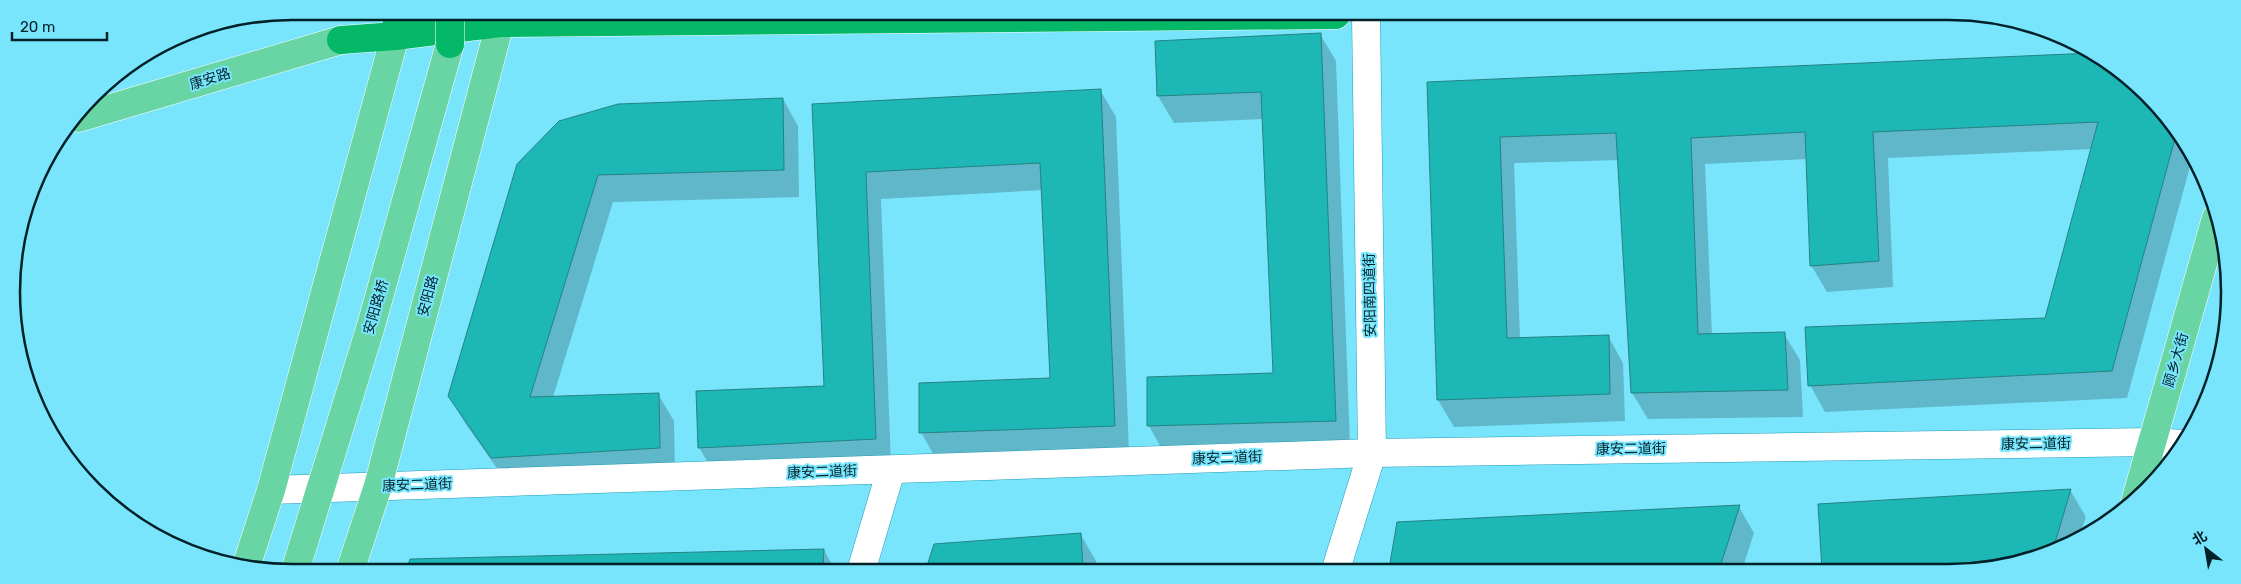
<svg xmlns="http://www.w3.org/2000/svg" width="2241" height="584" font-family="Rubik,'Noto Sans SC',sans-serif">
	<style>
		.shadow { fill: #0003 }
		.building { fill: #1db7b6; stroke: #248382 }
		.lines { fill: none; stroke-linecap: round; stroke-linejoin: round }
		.minor-casing { stroke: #219cb4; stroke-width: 29 }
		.major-casing { stroke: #fff; stroke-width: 29 }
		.highway-casing { stroke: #fff; stroke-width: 29 }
		.minor { stroke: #fff; stroke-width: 28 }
		.major { stroke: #69d4a4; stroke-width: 28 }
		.highway { stroke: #05b868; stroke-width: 28 }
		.major-bridge-casing { stroke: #fff; stroke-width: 29; stroke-linecap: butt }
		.highway-bridge-casing { stroke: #fff; stroke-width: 29; stroke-linecap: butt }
		.major-bridge { stroke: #69d4a4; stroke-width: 28 }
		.highway-bridge { stroke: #05b868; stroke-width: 28 }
		.labels { text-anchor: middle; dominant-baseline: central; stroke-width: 4; stroke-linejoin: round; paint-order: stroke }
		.street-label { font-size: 14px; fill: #002128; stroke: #78e5fd }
		.rim { fill: none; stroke: #002128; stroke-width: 2.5 }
	</style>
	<rect width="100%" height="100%" fill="#78e5fd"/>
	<!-- shadow -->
	<g class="shadow">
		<polygon points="1320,34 1336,61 1350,447 1164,453 1149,426 1274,374 1263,119 1174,123 1158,96"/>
		<polygon points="2105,58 2182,136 2192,159 2127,398 1825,412 1810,385 2046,319 2092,149 1888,158 1893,287 1827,292 1811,265 1807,159 1705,164 1712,335 1784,334 1800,360 1803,417 1648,419 1632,393 1619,160 1514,163 1520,339 1608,336 1623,363 1625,421 1454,427 1438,400 1429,83"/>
		<polygon points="1100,90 1116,117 1129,452 936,459 921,432 1051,379 1043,190 881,199 891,465 714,474 699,447 825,387 813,106"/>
		<polygon points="783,99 798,126 799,197 613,202 553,397 658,394 674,421 675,474 508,484 465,423 449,396 518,165"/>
		<polygon points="2070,490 2086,517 2079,537 2057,551 1985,570 1823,570 1820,505"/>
		<polygon points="1739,507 1754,533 1742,570 1390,569 1398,524"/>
		<polygon points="1081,535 1096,561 1096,569 928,569"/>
		<polygon points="824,550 834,568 409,568"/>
	</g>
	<!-- building -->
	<g class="building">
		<polygon points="1321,33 1336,421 1147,426 1147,377 1273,373 1261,92 1157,96 1155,41"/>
		<polygon points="2092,53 2105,58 2177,131 2112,371 1808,386 1805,327 2045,318 2098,122 1873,132 1879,261 1810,266 1805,132 1691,138 1698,334 1785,332 1788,390 1631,393 1616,133 1500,137 1507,338 1609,335 1610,394 1437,400 1427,82"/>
		<polygon points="1101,89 1115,426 919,433 919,383 1050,378 1040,163 866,172 876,439 698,448 696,391 824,386 812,104"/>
		<polygon points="783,98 784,170 598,175 530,397 659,393 660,448 491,458 448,396 517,164 559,121 618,104"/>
		<polygon points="2071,489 2052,553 1985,570 1969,570 1970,565 1912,570 1822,570 1818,504"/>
		<polygon points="1740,505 1719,570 1389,569 1397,522"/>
		<polygon points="1081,533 1083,569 926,569 934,544"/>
		<polygon points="824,549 823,568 407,568 410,559"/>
	</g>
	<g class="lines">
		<defs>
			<g id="minor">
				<polyline points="271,490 1372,453 2153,442 2183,444"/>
				<polyline points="862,568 891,470"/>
				<polyline points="1336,569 1372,453 1366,15"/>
			</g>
			<g id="major">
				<polyline points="78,118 341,40"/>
				<polyline points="2135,502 2216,218"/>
				<polyline points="246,567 271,490 395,36"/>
				<polyline points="351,568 378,486 500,23"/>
			</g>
			<g id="highway">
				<polyline points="395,36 398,12"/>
				<polyline points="341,40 395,36 500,23 1336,15"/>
			</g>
		</defs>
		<!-- minor casing -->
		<use href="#minor" class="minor-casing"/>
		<!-- major casing -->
		<use href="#major" class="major-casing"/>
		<!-- highway casing -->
		<use href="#highway" class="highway-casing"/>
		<!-- minor -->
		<use href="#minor" class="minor"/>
		<!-- major -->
		<use href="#major" class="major"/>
		<!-- highway -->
		<use href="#highway" class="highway"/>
		<defs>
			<polyline id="major-bridge" points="296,568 370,329 450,44"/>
			<polyline id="highway-bridge" points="450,44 450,12"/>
		</defs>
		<!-- major-bridge casing -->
		<use href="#major-bridge" class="major-bridge-casing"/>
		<!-- highway-bridge casing -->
		<use href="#highway-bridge" class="highway-bridge-casing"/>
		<!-- major-bridge -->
		<use href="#major-bridge" class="major-bridge"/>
		<!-- highway-bridge -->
		<use href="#highway-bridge" class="highway-bridge"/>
	</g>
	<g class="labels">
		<!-- street labels -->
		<g class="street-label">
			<text transform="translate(210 79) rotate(-17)">康安路</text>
			<text transform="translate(1370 295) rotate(-91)">安阳南四道街</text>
			<text transform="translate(428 296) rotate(-75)">安阳路</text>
			<text transform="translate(376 307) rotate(-74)">安阳路桥</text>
			<text transform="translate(2176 360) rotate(-74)">顾乡大街</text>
			<text transform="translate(2036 444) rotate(-1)">康安二道街</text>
			<text transform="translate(1631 449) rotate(-1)">康安二道街</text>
			<text transform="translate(1227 458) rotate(-2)">康安二道街</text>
			<text transform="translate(822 472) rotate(-2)">康安二道街</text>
			<text transform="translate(417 485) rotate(-2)">康安二道街</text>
		</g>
	</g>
	<!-- crop -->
	<path d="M0 0H2241V584H0ZM292 20H1949A272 272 0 0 1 2221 292V292A272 272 0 0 1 1949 564H292A272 272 0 0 1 20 292V292A272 272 0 0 1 292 20Z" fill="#78e5fd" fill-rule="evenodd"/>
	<path class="rim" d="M292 20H1949A272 272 0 0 1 2221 292V292A272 272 0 0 1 1949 564H292A272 272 0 0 1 20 292V292A272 272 0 0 1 292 20Z"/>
	<!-- north arrow -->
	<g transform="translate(2206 549) rotate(329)" stroke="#78e5fd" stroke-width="4" paint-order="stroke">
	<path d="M0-4L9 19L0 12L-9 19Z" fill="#002128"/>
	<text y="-8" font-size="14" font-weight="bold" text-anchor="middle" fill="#002128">北</text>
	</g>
	<!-- scale -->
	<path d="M12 32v8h95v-8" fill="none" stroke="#002128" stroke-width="2.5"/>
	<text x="20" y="32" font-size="15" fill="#002128" stroke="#78e5fd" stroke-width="4" paint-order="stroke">20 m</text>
</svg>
